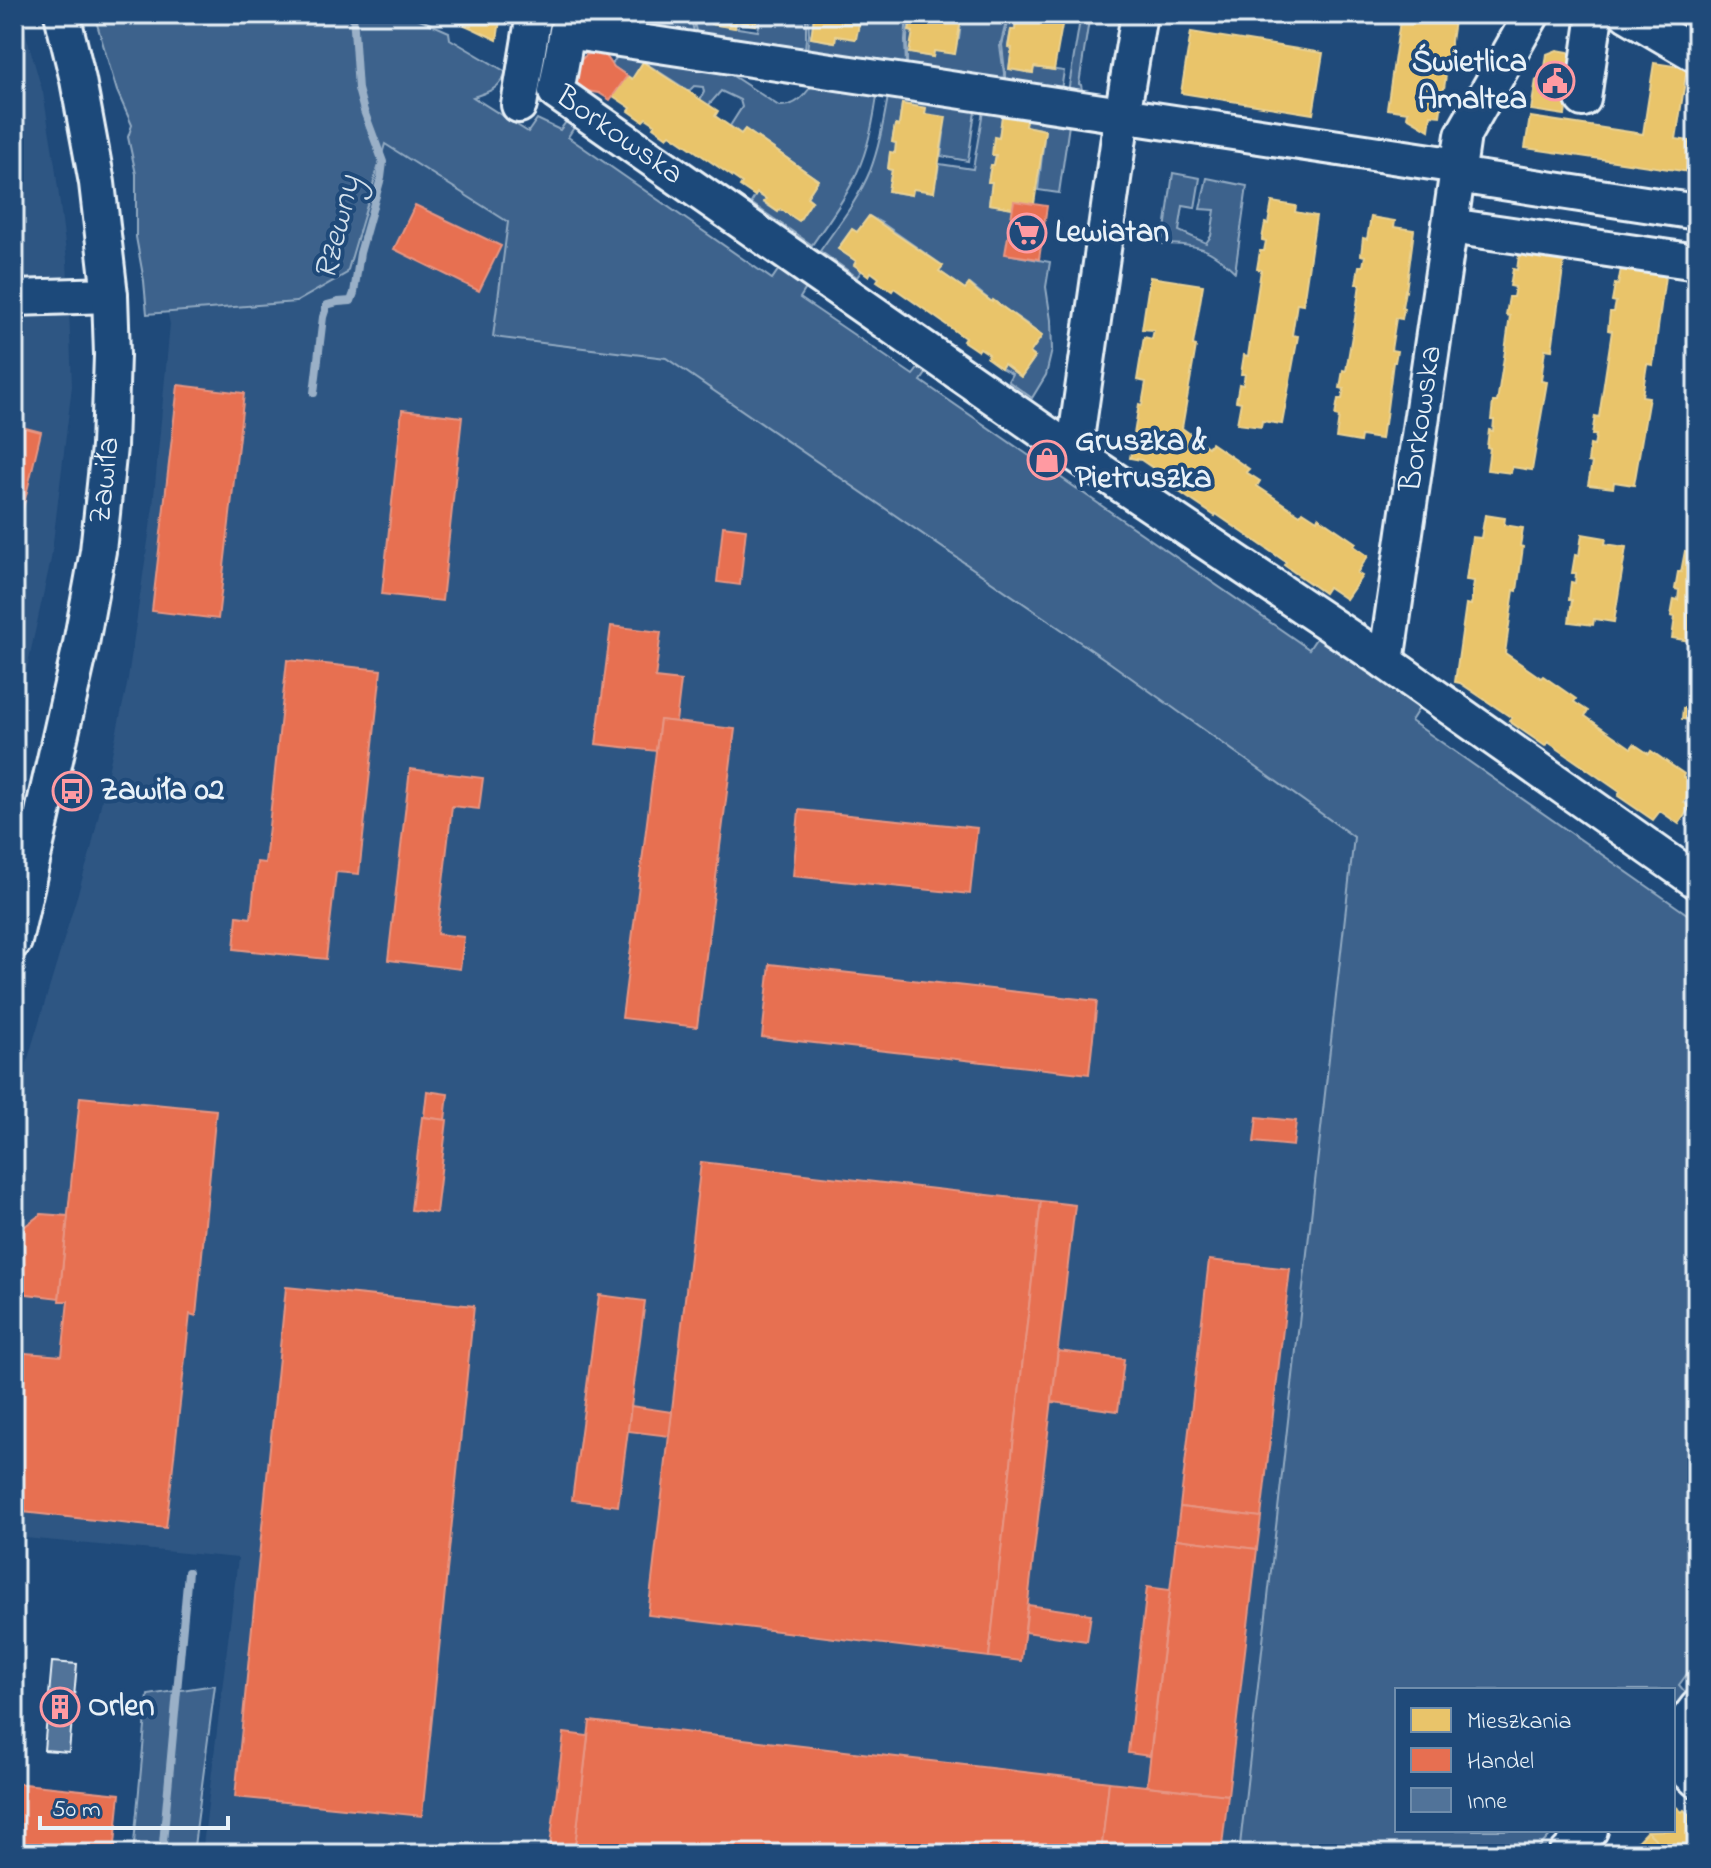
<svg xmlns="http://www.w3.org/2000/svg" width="1711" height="1868" font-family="'Indie Flower',sans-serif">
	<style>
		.built { fill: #2e5683 }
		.green { fill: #3c628c; stroke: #92aac2; stroke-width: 2 }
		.homes { fill: #e9c46a; stroke: #e9d295; stroke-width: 2 }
		.shops { fill: #e76f51; stroke: #e79683; stroke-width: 2 }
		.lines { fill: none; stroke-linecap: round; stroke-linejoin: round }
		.stream { stroke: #9ab0c7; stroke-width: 8 }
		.building { fill: #517399; stroke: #e8f1f8; stroke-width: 2 }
		.minor-casing { stroke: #e8f1f8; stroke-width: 40 }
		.minor { stroke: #1f4a7a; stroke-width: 34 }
		.labels { text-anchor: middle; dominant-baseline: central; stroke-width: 8; stroke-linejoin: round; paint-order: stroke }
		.poi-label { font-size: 32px; font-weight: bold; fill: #e8f1f8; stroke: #1f4a7a; text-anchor: start }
		.street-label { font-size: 32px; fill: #e8f1f8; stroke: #1f4a7a }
		.water-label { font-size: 34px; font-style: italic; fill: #d4e1ec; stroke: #1f4a7a }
	</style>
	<rect width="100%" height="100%" fill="#1f4a7a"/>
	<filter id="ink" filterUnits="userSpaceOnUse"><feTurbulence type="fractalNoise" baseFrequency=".0125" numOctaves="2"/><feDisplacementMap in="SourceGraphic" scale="16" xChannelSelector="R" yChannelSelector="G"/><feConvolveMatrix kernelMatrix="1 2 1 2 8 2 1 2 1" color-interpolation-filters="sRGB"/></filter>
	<g filter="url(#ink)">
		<!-- built -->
		<g class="built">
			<polygon points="14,14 20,14 43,93 55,165 67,260 72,386 51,559 14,727"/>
			<polygon points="385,143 508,222 493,337 666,358 1109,662 1355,837 1239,1854 202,1854 238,1558 14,1537 14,1115 29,1055 91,850 127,685 153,507 170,324 167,311 296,302"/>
		</g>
		<!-- green -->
		<g class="green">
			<path d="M94 14H408L449 32 450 39 506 72C499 90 488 92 473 97L528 132 537 119 560 130 571 115 578 121 568 137 772 279 783 263 810 282 800 298 913 375 924 361 931 366 921 381 1309 649 1319 634 1421 705 1411 721 1697 921V1660L1679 1685 1686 1693 1673 1708V1690H1397V1830H1555L1533 1854H1239L1354 837 1109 662 666 358 493 337 508 222 385 144 347 273 296 302 147 314 144 281 136 237V174L128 137 132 125 117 91Z"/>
			<polygon points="586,14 690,14 694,32 694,41 584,24"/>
			<polygon points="692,14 712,14 711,24 758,31 761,14 806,14 806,39 804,57 695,41 696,31"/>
			<polygon points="808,14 814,17 811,38 834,42 836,36 860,24 861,14 907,14 905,41 906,65 806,57 809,35"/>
			<polygon points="910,14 916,14 912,15 909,31 913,32 910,53 933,57 934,51 959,39 962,14 992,14 992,16 1007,19 1000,46 1004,73 1003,87 907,72 907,37"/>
			<polygon points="1081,14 1090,14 1079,84 1081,85 1084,100 1067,98"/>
			<polygon points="1009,19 1016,21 1015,30 1011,30 1008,46 1012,48 1009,69 1032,73 1034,67 1064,71 1060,96 1006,81 1002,45"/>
			<path d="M603 50 716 65 779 106C796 107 804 96 813 84L878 89C874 118 869 147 856 175 845 200 827 223 812 245L751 203 757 193 766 199 764 203 778 212 780 209 812 201 807 197 818 180 745 129 741 134 730 126 742 107 740 100 721 91 708 106 700 100 704 92 703 87 694 86 689 91 644 62 632 79 614 67 612 64 616 58Z"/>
			<path d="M889 91 976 104 968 161 941 156 944 133 925 114V108L902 104 899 126 895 125 892 142 896 143 895 153H890L888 169 892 170 888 191 912 195 913 189 937 177 939 164 973 169 984 105 1070 118 1059 193 1038 190 1045 130 1025 126V120L1002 117 999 138 993 155H996L994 165H991L988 181 992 182 989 204 1013 208 1006 254 1050 262 1046 287 1051 320 1052 350 1046 375 1032 398 1008 381 1012 374 1001 368 1004 364 1021 376 1035 357 1030 353V326L993 301 992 302 970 284 965 289 939 271 942 265 882 223 869 216 857 232 852 229 838 248 856 261 862 270 857 277 820 251C838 225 858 200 870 171 880 145 884 118 889 91Z"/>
			<path d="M1173 173 1200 178 1195 208 1183 206 1179 231 1206 243 1211 236 1215 210 1200 209 1207 178 1247 186 1235 272C1208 246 1198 245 1163 244Z"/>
			<polygon points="215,1685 193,1854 133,1854 148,1695"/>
		</g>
		<!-- homes -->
		<g class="homes">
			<polygon points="440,14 501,14 497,40 474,29"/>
			<polygon points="712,14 758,14 756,25 736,22 735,28 711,24"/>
			<polygon points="811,14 861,14 856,39 836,36 835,42 811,38 814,17 810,16"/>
			<polygon points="912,14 962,14 955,54 934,51 933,57 909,53 913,32 909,31"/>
			<polygon points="1013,14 1064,14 1054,70 1034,67 1033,73 1009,69 1012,48 1008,47 1011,30 1015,30 1016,21 1012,20"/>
			<polygon points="1401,14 1455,14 1440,116 1431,115 1429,130 1407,117 1408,112 1387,109"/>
			<polygon points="1191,32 1323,53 1313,114 1181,93"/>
			<polygon points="1557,50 1568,52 1574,56 1565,115 1531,110 1536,80 1543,81 1547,54"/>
			<polygon points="643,62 718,111 715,116 741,134 745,129 818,180 807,197 812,201 799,221 780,209 778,212 764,202 766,199 757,193 755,196 740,186 742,183 670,134 667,137 653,127 655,124 646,118 643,121 629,111 631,108 613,96 627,76 632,79"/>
			<polygon points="1654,63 1687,68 1676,139 1697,142 1697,173 1525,148 1530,117 1643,134"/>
			<polygon points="902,104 926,108 925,114 946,117 934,192 913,189 912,195 888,191 892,170 888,169 890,152 895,153 896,143 892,142 895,125 899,126"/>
			<polygon points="1002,116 1026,120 1025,126 1045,130 1034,204 1014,201 1013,208 989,204 992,182 988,182 991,165 994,165 996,155 992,155 994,137 999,138"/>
			<polygon points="1272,202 1296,206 1295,212 1316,216 1303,304 1297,303 1292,335 1298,336 1282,424 1262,421 1261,427 1237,424 1241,402 1236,401 1239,384 1243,385 1245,374 1241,374 1244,355 1248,356 1261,270 1257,269 1260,251 1264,251 1266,241 1262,240 1262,239 1265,223 1268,224"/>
			<polygon points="869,216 943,266 939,271 965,289 969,284 978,292 992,302 993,300 1042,336 1030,353 1035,357 1021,377 1004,364 1001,368 987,358 989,354 980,348 978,351 963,341 965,338 894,288 892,291 877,281 879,278 871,272 869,276 854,265 856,261 838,249 852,229 857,232"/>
			<polygon points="1371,217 1395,221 1394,227 1414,230 1406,291 1405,290 1402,307 1404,308 1402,319 1396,318 1391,350 1397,351 1395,362 1393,362 1385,424 1383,424 1381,439 1361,436 1360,442 1336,438 1339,417 1335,416 1338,399 1342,399 1344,389 1340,388 1343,370 1346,371 1355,318 1360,284 1356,284 1359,266 1363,266 1365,256 1361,255 1363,238 1367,239"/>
			<polygon points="1520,248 1544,252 1543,258 1564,261 1552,350 1545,349 1541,381 1547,382 1532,470 1512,467 1511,473 1487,470 1490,448 1487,447 1489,430 1493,431 1494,420 1491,420 1493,402 1497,402 1505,351 1510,316 1506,315 1509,297 1513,297 1515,287 1510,286 1513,269 1517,270"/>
			<polygon points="1622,263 1646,267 1645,273 1665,276 1653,365 1647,364 1642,396 1649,397 1634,485 1614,482 1613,488 1588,485 1592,463 1588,462 1590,445 1594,446 1596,435 1592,435 1595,416 1599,417 1612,331 1608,330 1610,312 1614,312 1616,302 1612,301 1615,284 1618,285"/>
			<polygon points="1150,277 1203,285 1193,345 1196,346 1182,428 1208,447 1211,443 1249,469 1246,472 1260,481 1257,486 1300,515 1303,511 1317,520 1318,517 1356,543 1354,546 1368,556 1357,573 1362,576 1346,599 1328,587 1324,593 1284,565 1286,562 1216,514 1215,516 1178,491 1183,485 1165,473 1163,475 1141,460 1130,458 1139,404 1142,405 1146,382 1137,380 1144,337 1152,339 1154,330 1142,329"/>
			<polygon points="1694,461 1697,461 1697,501 1692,500 1695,478 1691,478"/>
			<polygon points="1485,515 1505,518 1504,525 1523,528 1520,546 1523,547 1517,591 1514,590 1505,653 1541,678 1543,676 1576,699 1574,702 1588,711 1585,716 1631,748 1634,744 1649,754 1651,751 1684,774 1683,777 1696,786 1684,802 1690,807 1679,824 1660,811 1653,820 1618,796 1620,792 1548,742 1545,746 1509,721 1512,718 1460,683 1455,682 1466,604 1471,605 1474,581 1466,580 1472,537 1481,538"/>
			<polygon points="1582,534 1606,538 1605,544 1626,547 1614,622 1594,619 1593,625 1569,622 1572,600 1569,600 1571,582 1575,583 1576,573 1572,573 1575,555 1579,556"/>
			<polygon points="1685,551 1697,553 1696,642 1672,638 1675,617 1671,616 1674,599 1678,600 1679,590 1675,589 1678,572 1681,572"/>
			<polygon points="1683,708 1697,710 1697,721 1682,719"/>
			<polygon points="1673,1804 1682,1812 1684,1810 1695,1820 1693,1823 1697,1827 1697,1852 1695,1854 1687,1847 1680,1854 1671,1854 1647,1831 1673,1830"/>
			<polygon points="1647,1831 1671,1854 1617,1854 1623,1848 1627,1852"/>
		</g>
		<!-- shops -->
		<g class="shops">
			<polygon points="593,53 606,56 614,67 627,76 610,100 599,93 587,91 577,83 575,76 577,64 586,55"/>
			<polygon points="1014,201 1047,206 1039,259 1005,254"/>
			<polygon points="415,205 501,246 479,291 394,249"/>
			<polygon points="178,385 244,393 218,619 152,611"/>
			<polygon points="402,410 462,417 442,601 382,594"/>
			<polygon points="14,425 41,432 14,546"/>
			<polygon points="1042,448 1059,460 1052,471 1035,459"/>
			<polygon points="723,526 746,529 740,585 717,582"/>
			<polygon points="611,626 661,632 655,678 681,681 676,722 660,720 656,751 596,744"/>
			<polygon points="287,660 381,670 359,874 336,872 326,959 234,949 237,916 251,918 257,862 265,863"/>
			<polygon points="660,720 735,729 697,1027 622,1018"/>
			<polygon points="410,769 483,778 479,809 452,806 437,934 464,937 460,969 388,960"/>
			<polygon points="799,810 977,828 970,894 793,876"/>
			<polygon points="770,964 1097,1001 1089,1074 762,1037"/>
			<polygon points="427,1091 448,1094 445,1120 424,1117"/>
			<polygon points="80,1097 216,1110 196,1316 190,1314 166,1528 14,1511 14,1352 62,1356 68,1301 59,1301"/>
			<polygon points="422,1117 447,1120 436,1213 411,1210"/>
			<polygon points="1257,1117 1296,1121 1293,1146 1254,1142"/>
			<polygon points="701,1162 1041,1201 989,1657 648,1615"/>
			<polygon points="1041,1201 1075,1205 1021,1661 989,1657"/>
			<polygon points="41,1214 68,1216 59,1298 27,1294 14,1278 17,1232"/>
			<polygon points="1209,1260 1290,1269 1261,1517 1180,1507"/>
			<polygon points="286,1287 474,1306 422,1816 235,1797"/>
			<polygon points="599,1295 645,1301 618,1506 572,1500"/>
			<polygon points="1058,1351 1124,1359 1118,1411 1052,1402"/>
			<polygon points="631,1406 672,1412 669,1436 628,1431"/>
			<polygon points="1180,1507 1261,1517 1257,1549 1176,1539"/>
			<polygon points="1176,1539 1257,1549 1228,1795 1147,1786"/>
			<polygon points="1147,1587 1170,1590 1150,1756 1128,1753"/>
			<polygon points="1028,1605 1091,1614 1087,1641 1025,1632"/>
			<polygon points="590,1721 1109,1782 1101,1854 574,1854"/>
			<polygon points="564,1733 588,1736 574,1854 549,1854"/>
			<polygon points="1109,1782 1228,1795 1221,1854 1101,1854"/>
			<polygon points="14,1783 120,1794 114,1854 14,1854"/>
			<polygon points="262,1846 287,1849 286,1854 261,1854"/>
		</g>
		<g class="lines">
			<!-- stream -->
			<g class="stream">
				<polyline points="314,393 323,317 327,305 338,302 351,301 354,293 360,253 381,178 383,162 364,111 358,89 353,14"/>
				<polyline points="162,1854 188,1572"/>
			</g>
		</g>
		<!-- building -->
		<polygon class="building" points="52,1662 77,1664 69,1752 44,1750"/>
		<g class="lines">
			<defs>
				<g id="minor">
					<polyline points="1627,14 1697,55"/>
					<polyline points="1583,99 1595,14"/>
					<polyline points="519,105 534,14"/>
					<path id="s1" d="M1458 166 567 31 556 92 1074 453 1386 662 1697 881"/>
					<polyline points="1457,175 1697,212"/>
					<polyline points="1450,226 1697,262"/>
					<polyline points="14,298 110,295"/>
					<polyline points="1074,453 1122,116 1139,14"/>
					<path id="s2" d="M1386 662 1463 135 1532 14"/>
					<path id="s3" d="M14 941 80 649 98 551 109 447 112 355 110 295 97 183 78 80 62 14"/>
					<polyline points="1673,1740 1697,1708"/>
					<polyline points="1673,1758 1697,1780"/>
					<polyline points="1567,1854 1590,1830"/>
				</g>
			</defs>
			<!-- minor casing -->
			<use href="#minor" class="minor-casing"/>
			<!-- minor -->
			<use href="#minor" class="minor"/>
		</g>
	</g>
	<!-- icons -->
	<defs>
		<symbol id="civic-ring" viewBox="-11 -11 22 22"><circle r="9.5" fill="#1f4a7a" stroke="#ff9aa2" stroke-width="1.5"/><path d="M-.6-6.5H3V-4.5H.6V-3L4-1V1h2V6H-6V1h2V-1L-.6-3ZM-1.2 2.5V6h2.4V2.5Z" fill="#ff9aa2"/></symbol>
		<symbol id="supermarket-ring" viewBox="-11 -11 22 22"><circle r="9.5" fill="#1f4a7a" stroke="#ff9aa2" stroke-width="1.5"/><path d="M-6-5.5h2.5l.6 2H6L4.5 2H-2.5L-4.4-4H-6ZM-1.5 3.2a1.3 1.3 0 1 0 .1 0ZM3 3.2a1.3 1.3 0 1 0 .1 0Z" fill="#ff9aa2"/></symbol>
		<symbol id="shop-ring" viewBox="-11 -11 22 22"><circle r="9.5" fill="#1f4a7a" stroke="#ff9aa2" stroke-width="1.5"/><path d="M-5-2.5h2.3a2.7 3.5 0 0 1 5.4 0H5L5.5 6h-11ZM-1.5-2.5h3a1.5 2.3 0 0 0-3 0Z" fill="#ff9aa2"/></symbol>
		<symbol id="bus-ring" viewBox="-11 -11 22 22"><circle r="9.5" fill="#1f4a7a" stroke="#ff9aa2" stroke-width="1.5"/><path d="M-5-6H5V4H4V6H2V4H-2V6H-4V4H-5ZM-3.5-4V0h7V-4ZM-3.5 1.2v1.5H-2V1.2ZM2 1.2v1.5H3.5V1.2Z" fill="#ff9aa2"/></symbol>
		<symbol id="building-ring" viewBox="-11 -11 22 22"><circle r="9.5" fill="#1f4a7a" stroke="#ff9aa2" stroke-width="1.5"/><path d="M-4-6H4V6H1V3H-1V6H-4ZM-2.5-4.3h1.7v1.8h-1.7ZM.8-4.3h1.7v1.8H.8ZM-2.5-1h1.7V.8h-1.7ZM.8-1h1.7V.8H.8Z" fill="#ff9aa2"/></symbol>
	</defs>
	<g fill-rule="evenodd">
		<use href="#civic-ring" x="1533" y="59" width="44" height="44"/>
		<use href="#supermarket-ring" x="1005" y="211" width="44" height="44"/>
		<use href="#shop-ring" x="1025" y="438" width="44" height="44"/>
		<use href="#bus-ring" x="50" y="769" width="44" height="44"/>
		<use href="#building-ring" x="38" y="1685" width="44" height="44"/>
	</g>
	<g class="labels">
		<!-- poi labels -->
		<g class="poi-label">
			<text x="1527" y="63" text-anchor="end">Świetlica<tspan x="1527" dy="37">Amaltea</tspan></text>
			<text x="1055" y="233">Lewiatan</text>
			<text x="1075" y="442">Gruszka &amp;<tspan x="1075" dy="37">Pietruszka</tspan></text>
			<text x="100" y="791">Zawiła 02</text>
			<text x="88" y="1707">Orlen</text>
		</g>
		<!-- street labels -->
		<g class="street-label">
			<text stroke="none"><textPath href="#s1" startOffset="1040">Borkowska</textPath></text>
			<text stroke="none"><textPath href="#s2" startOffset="246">Borkowska</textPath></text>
			<text stroke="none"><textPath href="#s3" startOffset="470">Zawiła</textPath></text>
		</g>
		<!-- water labels -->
		<g class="water-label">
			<text transform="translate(339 228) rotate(-76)">Rzewny</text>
		</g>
	</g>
	<!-- margin -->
	<rect width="1711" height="1868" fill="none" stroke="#1f4a7a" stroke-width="48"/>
	<rect x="24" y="24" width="1663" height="1820" fill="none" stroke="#e8f1f8" stroke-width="3" filter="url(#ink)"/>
	<!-- legend -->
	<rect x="1395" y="1688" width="280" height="144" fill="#1f4a7a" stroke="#6f8dac" stroke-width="2"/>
	<rect x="1411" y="1708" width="40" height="24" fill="#e9c46a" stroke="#6f8dac" stroke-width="2"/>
	<text x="1467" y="1728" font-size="24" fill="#e8f1f8">Mieszkania</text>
	<rect x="1411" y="1748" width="40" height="24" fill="#e76f51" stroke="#6f8dac" stroke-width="2"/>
	<text x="1467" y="1768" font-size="24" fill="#e8f1f8">Handel</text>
	<rect x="1411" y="1788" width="40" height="24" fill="#517399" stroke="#6f8dac" stroke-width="2"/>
	<text x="1467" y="1808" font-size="24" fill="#e8f1f8">Inne</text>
	<!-- scale -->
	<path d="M40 1816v12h188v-12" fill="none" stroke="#e8f1f8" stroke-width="4"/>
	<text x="52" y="1816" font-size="24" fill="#e8f1f8" stroke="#1f4a7a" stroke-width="6" paint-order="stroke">50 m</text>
</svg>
